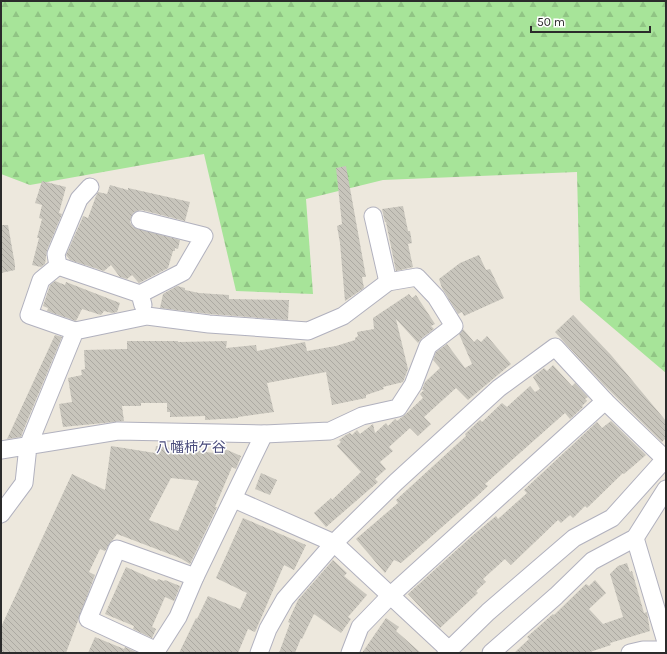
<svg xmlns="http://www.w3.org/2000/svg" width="667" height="654" font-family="Karla,'Noto Sans JP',sans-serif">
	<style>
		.forest { fill: url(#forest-firs) }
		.building { fill: url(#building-back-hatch); fill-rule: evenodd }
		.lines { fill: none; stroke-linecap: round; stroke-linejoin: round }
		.street-casing { stroke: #b1b1be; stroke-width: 19 }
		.street { stroke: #fff; stroke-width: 17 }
		.labels { text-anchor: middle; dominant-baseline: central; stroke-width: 3; stroke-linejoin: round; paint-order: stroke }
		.neighbourhood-label { font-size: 14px; fill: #4a4c7c; stroke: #fff }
	</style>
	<defs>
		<pattern id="forest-firs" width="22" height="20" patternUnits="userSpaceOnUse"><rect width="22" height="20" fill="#a7e499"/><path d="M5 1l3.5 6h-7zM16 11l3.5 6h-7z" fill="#90c484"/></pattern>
		<pattern id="building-back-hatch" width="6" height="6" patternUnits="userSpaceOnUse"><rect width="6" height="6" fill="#c8c5bc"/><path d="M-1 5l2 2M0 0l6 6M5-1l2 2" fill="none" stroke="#aca9a2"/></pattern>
	</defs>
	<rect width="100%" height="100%" fill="#ede8dd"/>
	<!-- forest -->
	<polygon class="forest" points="1,1 666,1 666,373 580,300 577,172 383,180 306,199 313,294 236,291 204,154 30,185 1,174"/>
	<!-- building -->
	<g class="building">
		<polygon points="346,166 366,277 362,277 364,288 345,301 340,243 337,226 342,224 336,168"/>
		<polygon points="42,181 66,187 59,213 62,214 47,250 45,264 41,267 32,265 39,238 37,238 42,219 39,218 42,205 35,203"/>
		<polygon points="110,185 128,190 128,188 190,202 185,221 142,210 137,211 133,213 130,222 133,227 180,240 178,249 175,248 175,251 173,251 168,268 139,283 132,275 127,279 120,277 111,265 104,271 70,260 66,255 82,219 83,216 88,218 96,196 98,192 107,194"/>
		<polygon points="403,206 408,231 410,231 412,243 408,244 413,267 396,271 386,222 385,222 382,209"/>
		<polygon points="1,225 8,225 15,265 15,270 1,273"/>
		<polygon points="479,255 486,270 490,269 504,298 464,316 462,312 458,314 442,288 439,279 460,263"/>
		<polygon points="55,281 65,285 66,282 120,303 117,312 112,313 104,311 101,315 82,309 76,321 47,311 48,308 43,306 50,285"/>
		<polygon points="177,286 185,288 185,290 199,293 229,295 229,299 289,300 288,320 210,314 160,308 163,294"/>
		<polygon points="409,294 412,298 416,295 435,324 431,326 434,329 422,338 418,343 396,319 408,369 403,382 383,387 384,389 366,395 366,398 332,405 326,372 267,383 274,412 238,417 238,418 205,420 205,416 170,417 170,412 167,412 167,403 141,403 141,406 122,406 124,421 63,427 59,404 72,402 68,378 82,375 81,370 85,369 84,350 127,349 127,341 178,341 178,342 227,341 226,348 256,345 257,351 305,342 307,351 336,346 355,340 355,338 358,336 357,332 374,329 373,318"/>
		<polygon points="573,315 611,355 666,421 666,438 662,442 603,384 555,332"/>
		<polygon points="463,329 474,342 477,339 481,342 487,336 511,364 468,400 456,388 424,417 431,424 418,436 410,428 389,447 393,451 380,462 386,469 375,479 378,482 326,527 314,513 331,498 332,500 361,472 337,446 341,442 339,440 346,435 350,433 352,435 357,430 360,434 373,424 375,433 386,423 388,426 395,419 397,421 406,414 423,398 420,394 424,390 422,390 425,382 440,368 433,360 436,352 447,344 465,368 472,364 459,334"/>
		<polygon points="55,335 62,337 23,431 21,437 7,439"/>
		<polygon points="553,365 572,386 575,383 588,397 585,399 587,401 582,406 583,407 570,419 565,413 485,484 488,486 474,499 401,563 394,560 385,573 356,539 398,503 396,500 466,436 465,434 480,420 482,422 502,403 507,407 530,386 535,392 540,389 533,377 544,368 547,371"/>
		<polygon points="611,421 646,455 624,474 623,473 587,508 585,506 573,518 570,515 561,523 558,520 511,565 505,559 483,579 486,582 476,591 478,593 440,628 408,594 471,537 496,516 498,519 527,493 524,490 597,422 602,428"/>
		<path d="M111 446 155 453 156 446 214 453 216 450 224 453 225 449 241 456 236 469 232 467 215 507H217L212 518 190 564 180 558 117 534 105 551 100 549 89 572 95 575 66 653H1V627L72 474 105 490ZM171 478 199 481 178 531 149 520Z"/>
		<polygon points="261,473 277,480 270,495 255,489"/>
		<polygon points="243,518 306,545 294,570 284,565 255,632 248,629 238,653 179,653 196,618 197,619 208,596 240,609 247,593 216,578"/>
		<polygon points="333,560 347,573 344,576 367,595 348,617 351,619 341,633 314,614 302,639 301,638 295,653 279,653 290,623 288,622 298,600"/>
		<polygon points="627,563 630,572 632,571 644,613 647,612 650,631 610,643 611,645 587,653 514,653 529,639 527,637 553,614 554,615 586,584 589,586 595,580 606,593 589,609 603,624 623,617 610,574 618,566"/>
		<polygon points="126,567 157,581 158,579 164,581 165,580 180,586 174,601 165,597 152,627 156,629 152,638 133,629 134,626 105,614"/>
		<polygon points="386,618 399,627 396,631 421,653 362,653"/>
		<polygon points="95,637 124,649 125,647 138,653 88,653"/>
	</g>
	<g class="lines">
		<defs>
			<g id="street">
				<polyline points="373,216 388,282"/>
				<polyline points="58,266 140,294 143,305"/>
				<polyline points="140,294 183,272 204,236 140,220"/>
				<polyline points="75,331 29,315 41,280 58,266 56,254 79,199 90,187"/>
				<polyline points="1,450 118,431 264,434 330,431 362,416 398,408 413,385 428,346 454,326 436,297 417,277 388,282 343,316 308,331 209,324 147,316 75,331 28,446 24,483 1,514"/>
				<polyline points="234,499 334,543 449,650"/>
				<polyline points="635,538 666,642"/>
				<polyline points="157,651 88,619 117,549 195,577"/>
				<polyline points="155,653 178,617 195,577 264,434"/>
				<polyline points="259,653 268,629 285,599 334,543 396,482 499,388 555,347 605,401 665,459"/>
				<polyline points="350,653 360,627 391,595 605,401"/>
				<polyline points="446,653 488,612 574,538 612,518 666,458"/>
				<polyline points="491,653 556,596 592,561 635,538 666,489"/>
				<polyline points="630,653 643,650 666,650"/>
			</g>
		</defs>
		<!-- street casing -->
		<use href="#street" class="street-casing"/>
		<!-- street -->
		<use href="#street" class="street"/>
	</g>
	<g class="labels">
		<!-- neighbourhood labels -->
		<g class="neighbourhood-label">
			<text x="191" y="447">八幡柿ケ谷</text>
		</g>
	</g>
	<!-- border -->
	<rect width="667" height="654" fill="none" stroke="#2b2b2b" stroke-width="4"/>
	<!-- scale -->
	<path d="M531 26v6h119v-6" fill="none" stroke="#2b2b2b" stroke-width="2"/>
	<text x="537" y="26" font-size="12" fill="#2b2b2b" stroke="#ffffff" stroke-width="3" paint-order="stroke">50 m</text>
</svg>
